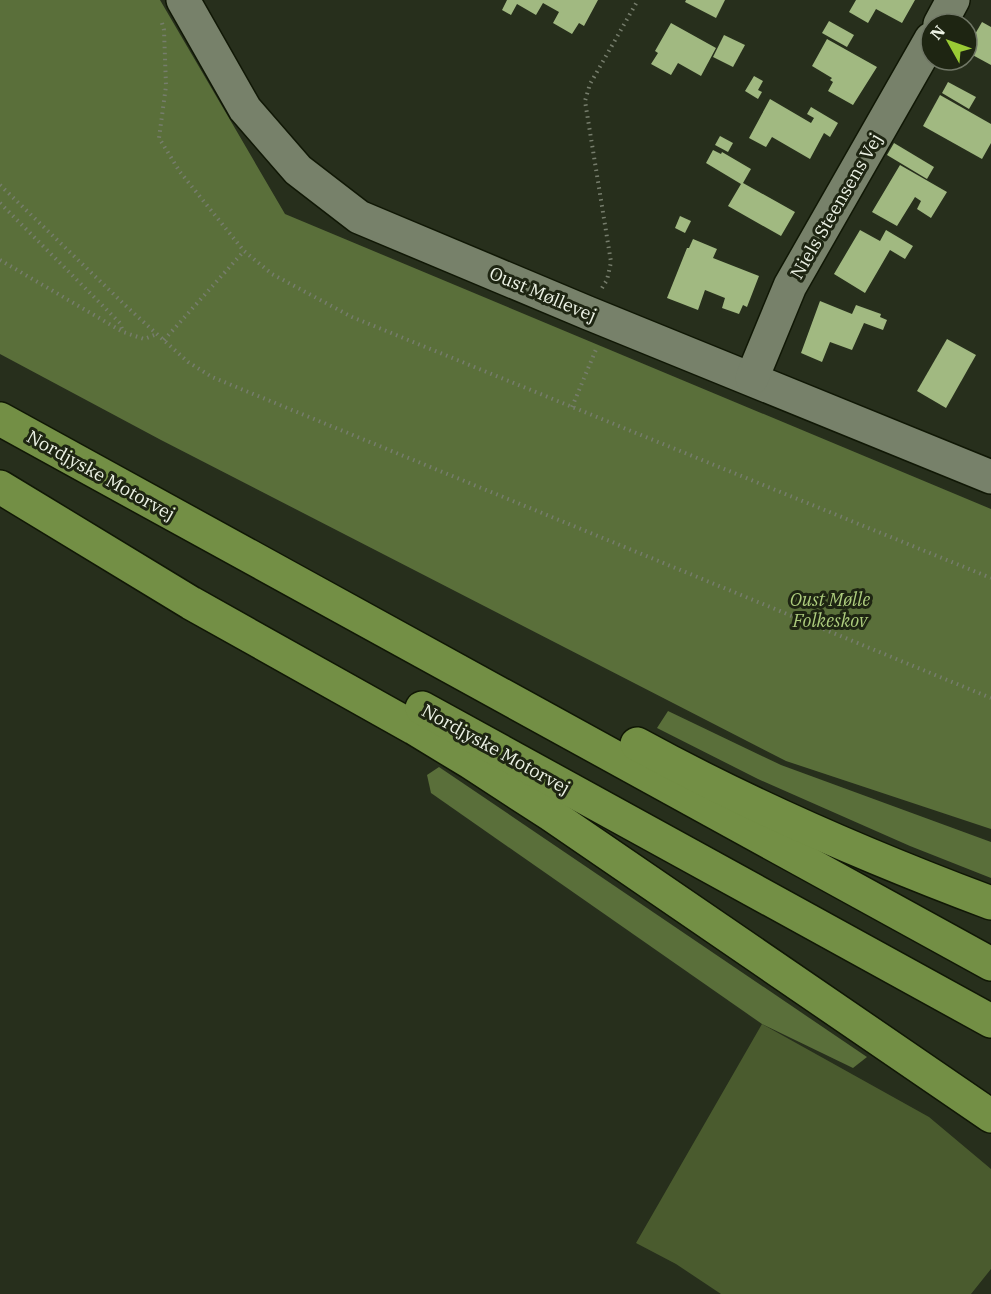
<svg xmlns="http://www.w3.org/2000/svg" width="991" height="1294" font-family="'IBM Plex Serif',serif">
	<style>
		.green { fill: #4a5b2e }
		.forest { fill: #5a6f3a }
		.building { fill: #a1b981 }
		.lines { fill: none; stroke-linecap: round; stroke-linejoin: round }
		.minor-casing { stroke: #101705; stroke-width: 36 }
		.highway-casing { stroke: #101705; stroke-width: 36 }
		.path { stroke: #767d6c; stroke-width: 4; stroke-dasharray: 1.5 4.5; stroke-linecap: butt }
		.minor { stroke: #77816a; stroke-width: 33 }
		.highway { stroke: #738f45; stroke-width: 33 }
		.labels { text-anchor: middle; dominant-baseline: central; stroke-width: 6; stroke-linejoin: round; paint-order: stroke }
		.street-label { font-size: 18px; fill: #ecf2e5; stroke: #1e2512 }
		.park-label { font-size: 18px; font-style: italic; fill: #adcc7d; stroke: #1e2512 }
	</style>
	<rect width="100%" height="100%" fill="#272f1c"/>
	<!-- green -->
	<polygon class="green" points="762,1024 929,1117 991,1169 991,1269 971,1294 721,1294 676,1264 636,1243"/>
	<!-- forest -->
	<g class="forest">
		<polygon points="0,0 160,0 285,214 991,509 991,829 786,761 161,440 0,354"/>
		<polygon points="668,711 781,765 991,842 991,878 910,846 758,779 657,728"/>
		<polygon points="439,767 867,1057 853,1068 762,1024 431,793 427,775"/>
	</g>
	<!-- building -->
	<g class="building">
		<polygon points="507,0 598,0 584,26 579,23 572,34 553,23 559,12 543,3 536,15 517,4 511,15 502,10"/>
		<polygon points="686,0 725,0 716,18 685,2"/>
		<polygon points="856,0 915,0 902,23 876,9 868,23 849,12"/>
		<polygon points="829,21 854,35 847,47 822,33"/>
		<polygon points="982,22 991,27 991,65 967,52 967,48"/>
		<polygon points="671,23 716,48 701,76 678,63 671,75 651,64 658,53 655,51"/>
		<polygon points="724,35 745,45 733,67 713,57"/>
		<polygon points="827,39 877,67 853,105 828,91 833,82 830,80 832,78 812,66"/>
		<polygon points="754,76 763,81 758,90 762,92 758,99 745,91"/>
		<polygon points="948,82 976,97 969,109 942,93"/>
		<polygon points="940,95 991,124 991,143 982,159 923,126"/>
		<polygon points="770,99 811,123 814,118 807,114 811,107 838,123 830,137 824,133 810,159 772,137 766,147 749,138"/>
		<polygon points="720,136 733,143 728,152 715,145"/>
		<polygon points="894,143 934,167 927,179 887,155"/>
		<polygon points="713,150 721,154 722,152 751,169 743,183 795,212 781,236 728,206 741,184 706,163"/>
		<polygon points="900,165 947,192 931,218 917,209 921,201 915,197 897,226 872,212"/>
		<polygon points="680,216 691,221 685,233 675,228"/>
		<polygon points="860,230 880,241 886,230 913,246 905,259 890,250 865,293 834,274"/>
		<polygon points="693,239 717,249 713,258 759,276 747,307 743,305 739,314 722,308 725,298 705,290 698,310 667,298 687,248 689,248"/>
		<polygon points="820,301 852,314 856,305 881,314 880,317 887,320 883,330 864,323 852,350 830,342 822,362 801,353"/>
		<polygon points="947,339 976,355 946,408 917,391"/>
	</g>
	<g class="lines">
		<defs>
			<g id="minor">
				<polyline points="183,0 245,109 298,170 359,217 588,313 991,477"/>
				<polyline points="940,24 953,0"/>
				<polyline points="752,378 790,286 931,39"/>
			</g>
			<g id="highway">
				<polyline points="0,419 991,964"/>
				<polyline points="0,487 191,603 414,728 470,762 550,814 991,1116"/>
				<polyline points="422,708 991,1021"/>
				<path d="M637 744C750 806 871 858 991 903"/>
			</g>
		</defs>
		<!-- minor casing -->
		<use href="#minor" class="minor-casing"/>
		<!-- highway casing -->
		<use href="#highway" class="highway-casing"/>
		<!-- path -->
		<g class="path">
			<polyline points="162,23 164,30 166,86 159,138 180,172 244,251 272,274 352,317 991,578"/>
			<polyline points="0,185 127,307 188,362 212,377 991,698"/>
			<polyline points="0,203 120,323 123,332"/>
			<polyline points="0,260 123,332 144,339 157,334"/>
			<polyline points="602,288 607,280 611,262 585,101 590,84 638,0"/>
			<polyline points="164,340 244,251"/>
			<polyline points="572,407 597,347"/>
		</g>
		<!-- minor -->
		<use href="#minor" class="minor"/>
		<!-- highway -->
		<use href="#highway" class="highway"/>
	</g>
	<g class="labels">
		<!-- street labels -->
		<g class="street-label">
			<text transform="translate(836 206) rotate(-60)">Niels Steensens Vej</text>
			<text transform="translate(543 294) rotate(23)">Oust Møllevej</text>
			<text transform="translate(101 475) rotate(29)">Nordjyske Motorvej</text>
			<text transform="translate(496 749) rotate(29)">Nordjyske Motorvej</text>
		</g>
		<!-- park labels -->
		<g class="park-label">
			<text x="830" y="599">Oust Mølle<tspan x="830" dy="21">Folkeskov</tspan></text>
		</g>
	</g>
	<!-- north arrow -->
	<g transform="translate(949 42) rotate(310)"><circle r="28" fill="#1e2512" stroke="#707766" stroke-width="1.5"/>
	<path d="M0-4.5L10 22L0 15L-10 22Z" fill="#9acb35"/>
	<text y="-9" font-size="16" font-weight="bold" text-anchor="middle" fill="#ecf2e5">N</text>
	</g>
</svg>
